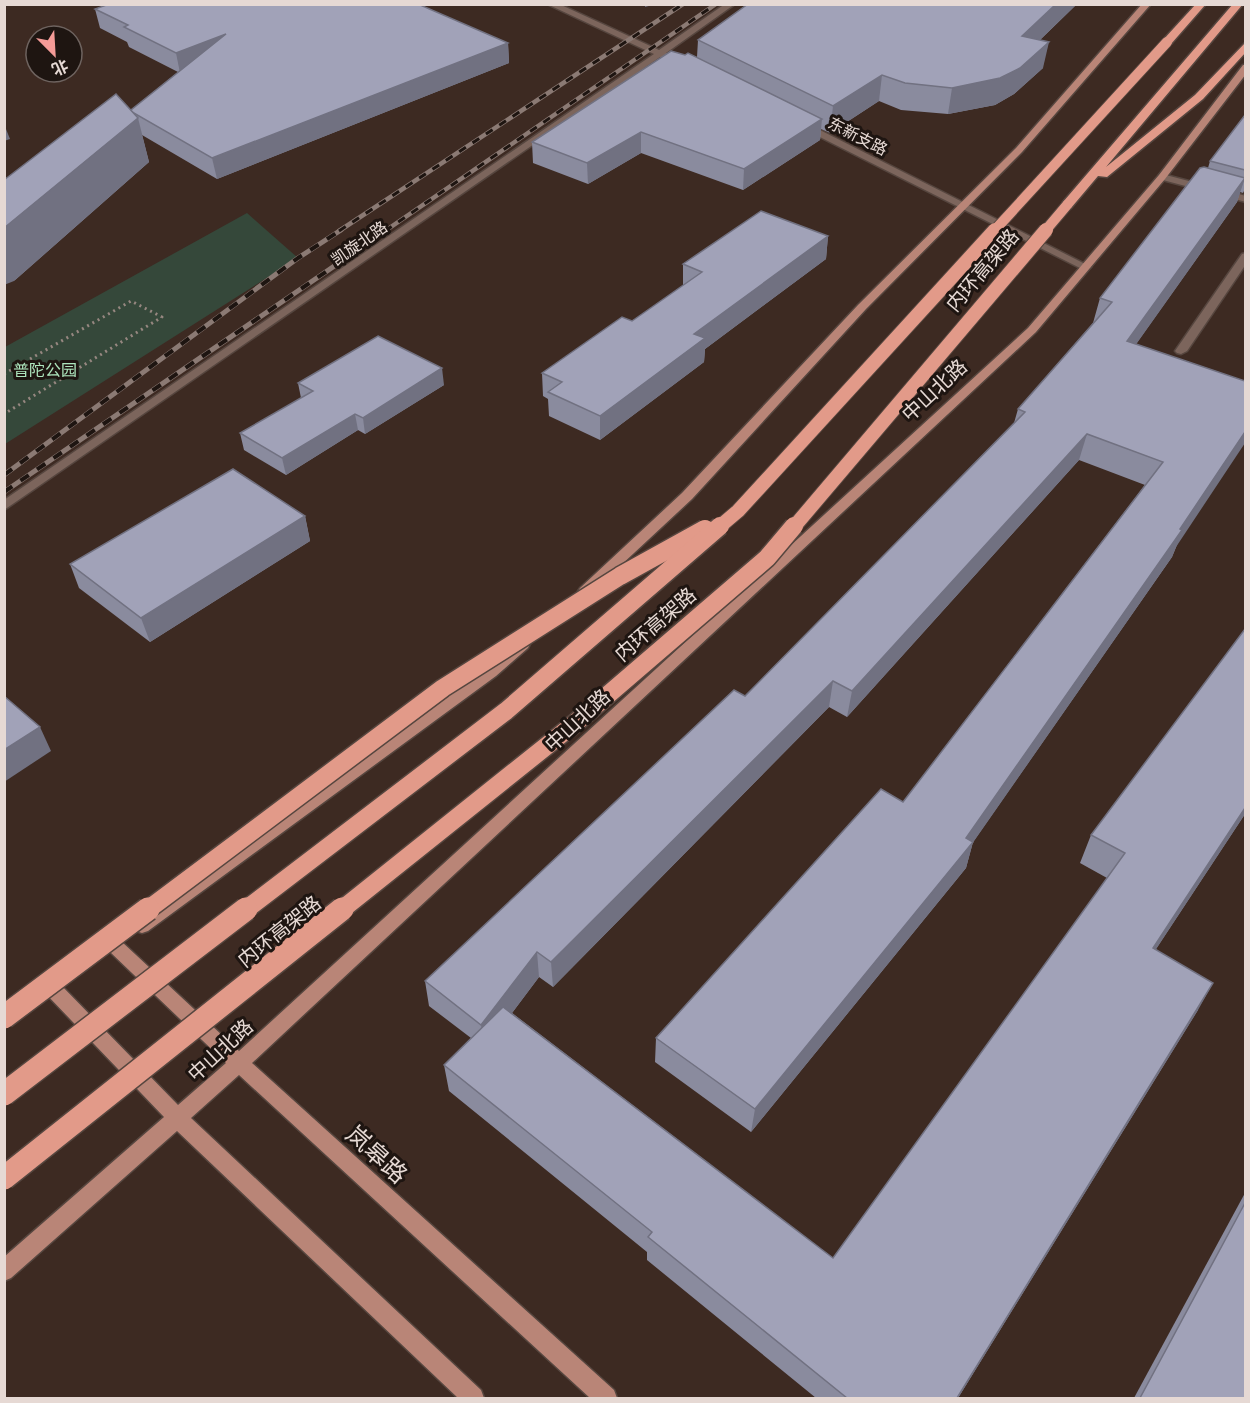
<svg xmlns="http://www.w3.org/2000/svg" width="1250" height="1403" font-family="'IBM Plex Sans','Noto Sans SC',sans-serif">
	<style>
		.green { fill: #35483a }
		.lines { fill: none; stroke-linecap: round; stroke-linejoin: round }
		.minor-casing { stroke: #56463f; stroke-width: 3 }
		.major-casing { stroke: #56463f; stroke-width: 3 }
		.highway-casing { stroke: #56463f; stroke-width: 3 }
		.path { stroke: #968780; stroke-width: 3; stroke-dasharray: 2 4; stroke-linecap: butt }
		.minor { fill: #7c655c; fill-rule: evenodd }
		.major { fill: #b98577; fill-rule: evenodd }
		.highway { fill: #e29a89; fill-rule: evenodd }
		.rail-far1-casing { stroke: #8b7a74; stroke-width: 4.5 }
		.rail-casing { stroke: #8b7a74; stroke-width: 5 }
		.rail-far1 { stroke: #1e1511; stroke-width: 3; stroke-dasharray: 8; stroke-linecap: butt }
		.rail { stroke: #1e1511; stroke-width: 4; stroke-dasharray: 10; stroke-linecap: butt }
		.highway-bridge-far3-casing { stroke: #56463f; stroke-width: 12; stroke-linecap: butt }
		.highway-bridge-far2-casing { stroke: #56463f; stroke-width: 16; stroke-linecap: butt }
		.highway-bridge-far1-casing { stroke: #56463f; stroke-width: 21; stroke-linecap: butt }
		.highway-bridge-casing { stroke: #56463f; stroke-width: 26; stroke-linecap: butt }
		.highway-bridge-far3 { stroke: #e29a89; stroke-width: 10 }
		.highway-bridge-far2 { stroke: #e29a89; stroke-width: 14 }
		.highway-bridge-far1 { stroke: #e29a89; stroke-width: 18 }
		.highway-bridge { stroke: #e29a89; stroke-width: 23 }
		.wall { fill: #8a8b9e }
		.shaded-wall { fill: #717181 }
		.building { fill: #a1a2b8; stroke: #717181; stroke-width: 1.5 }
		.labels { text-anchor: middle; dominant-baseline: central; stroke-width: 6; stroke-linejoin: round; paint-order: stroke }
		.far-street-label { font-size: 16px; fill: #e6d9d4; stroke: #1e1511 }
		.far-park-label { font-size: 16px; fill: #ade5bd; stroke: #1e1511 }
		.street-label { font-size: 20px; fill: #e6d9d4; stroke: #1e1511 }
		.near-street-label { font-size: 24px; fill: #e6d9d4; stroke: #1e1511 }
	</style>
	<rect width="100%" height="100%" fill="#3d2a22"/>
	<!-- green -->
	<polygon class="green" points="247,213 298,258 5,444 5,347"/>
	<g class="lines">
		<defs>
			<g id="minor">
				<polygon points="547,4 559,4 659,50 725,4 735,4 666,53 670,56 669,58 660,57 4,510 4,500 654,54"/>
				<polygon points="800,123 806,123 1091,267 1086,270 1082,269 800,127"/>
				<polygon points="1162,174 1246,196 1246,202 1159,179 1159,175"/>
				<polygon points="1246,253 1246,264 1187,351 1181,354 1177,353 1175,351 1242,254"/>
			</g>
			<g id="major">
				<polygon points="1142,4 1151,4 1022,152 866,309 692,499 590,594 580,594 578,591 580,588 682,493 858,305 1016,148"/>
				<polygon points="1243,65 1246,65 1246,74 1165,179 1036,332 252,1063 614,1390 617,1398 590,1398 239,1075 191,1118 481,1390 484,1398 458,1398 177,1131 11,1278 4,1281 4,1257 164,1117 47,995 44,989 47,983 53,981 59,983 178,1105 226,1063 109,951 106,946 109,941 115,939 121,941 239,1051 1028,328 1159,175"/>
				<polygon points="523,639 528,640 530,644 528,648 496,676 148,931 142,933 136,931 133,926 136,921 486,668 518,640"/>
			</g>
			<g id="highway">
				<polygon points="1196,4 1206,4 1171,44 1163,44 1163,40"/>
				<polygon points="1233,4 1243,4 1106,167 1195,95 1246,42 1246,52 1203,99 1107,177 1098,176 1071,208 1063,208 1063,202"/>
			</g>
		</defs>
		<!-- minor casing -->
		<use href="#minor" class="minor-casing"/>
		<!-- major casing -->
		<use href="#major" class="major-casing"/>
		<!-- highway casing -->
		<use href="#highway" class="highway-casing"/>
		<!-- path -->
		<polyline class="path" points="4,374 131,301 162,317 4,414"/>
		<!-- minor -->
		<use href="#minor" class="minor"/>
		<!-- major -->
		<use href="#major" class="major"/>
		<!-- highway -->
		<use href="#highway" class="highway"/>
		<defs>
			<g id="rail-far1">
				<polyline points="339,231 683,4"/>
				<polyline points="385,231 716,4"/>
			</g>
			<g id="rail">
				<polyline points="4,475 298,258 341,230"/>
				<polyline points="4,492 387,230"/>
			</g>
		</defs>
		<!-- rail-far1 casing -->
		<use href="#rail-far1" class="rail-far1-casing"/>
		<!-- rail casing -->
		<use href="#rail" class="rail-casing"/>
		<!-- rail-far1 -->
		<use href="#rail-far1" class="rail-far1"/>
		<!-- rail -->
		<use href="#rail" class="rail"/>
		<defs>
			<g id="highway-bridge-far3">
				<polyline points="994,231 1167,42"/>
				<polyline points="1045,231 1067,205"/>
			</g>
			<g id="highway-bridge-far2">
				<polyline points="718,528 738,511 995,230"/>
				<polyline points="793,528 1046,230"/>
			</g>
			<g id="highway-bridge-far1">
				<polyline points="146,911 443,688 620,576 705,529"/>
				<polyline points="244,911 506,711 720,526"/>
				<polyline points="340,911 574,724 767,558 794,526"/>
			</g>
			<g id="highway-bridge">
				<polyline points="4,1017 148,909"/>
				<polyline points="4,1094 246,909"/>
				<polyline points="4,1178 342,909"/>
			</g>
		</defs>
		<!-- highway-bridge-far3 casing -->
		<use href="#highway-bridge-far3" class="highway-bridge-far3-casing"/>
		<!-- highway-bridge-far2 casing -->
		<use href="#highway-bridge-far2" class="highway-bridge-far2-casing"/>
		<!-- highway-bridge-far1 casing -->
		<use href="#highway-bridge-far1" class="highway-bridge-far1-casing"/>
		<!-- highway-bridge casing -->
		<use href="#highway-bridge" class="highway-bridge-casing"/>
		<!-- highway-bridge-far3 -->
		<use href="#highway-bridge-far3" class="highway-bridge-far3"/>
		<!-- highway-bridge-far2 -->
		<use href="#highway-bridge-far2" class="highway-bridge-far2"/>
		<!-- highway-bridge-far1 -->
		<use href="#highway-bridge-far1" class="highway-bridge-far1"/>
		<!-- highway-bridge -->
		<use href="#highway-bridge" class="highway-bridge"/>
	</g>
	<!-- wall -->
	<g class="wall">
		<polygon points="1077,4 1040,40 1043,68 1014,94 995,105 948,114 901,110 879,101 830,133 821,129 820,140 743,190 641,153 588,184 533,163 532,142 697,57 698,40"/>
		<polygon points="95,9 508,43 509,63 217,179 142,135 149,162 14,281 131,110 178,72 129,47 127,42 100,28"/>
		<polygon points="1245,115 1245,189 1243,193 1240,192 1237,202 1136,344 1245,381 1172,557 973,842 966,868 751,1132 655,1062 656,1038 903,802 1145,485 1079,460 847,717 829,707 553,987 539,977 512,1013 833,1258 1107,878 1080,863 1091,835 1245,814 1156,949 1198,1010 958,1398 816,1398 647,1260 647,1252 449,1091 444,1065 471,1038 429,1006 425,981 745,696 1014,423 1018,409 1093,323 1100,298 1208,168 1210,161"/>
		<polygon points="828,236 826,259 705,349 704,362 600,440 549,416 548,399 543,396 542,373 632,321 683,286 683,264"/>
		<polygon points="298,383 444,385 365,434 358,430 286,475 244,450 240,433 301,398"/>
		<polygon points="305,516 310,541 150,642 79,588 70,564"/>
		<polygon points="1245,1193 1245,1398 1134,1398"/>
	</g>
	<!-- shaded-wall -->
	<g class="shaded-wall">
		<polygon points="645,4 656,4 645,7"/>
		<polygon points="1056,4 1077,4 1017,62 1022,36"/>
		<polygon points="226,34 180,73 176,53"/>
		<polygon points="1049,42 1043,68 1014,94 995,105 948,114 952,88"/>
		<polygon points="508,43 509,63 217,179 212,158"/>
		<polygon points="882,75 879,101 830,133 833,106"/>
		<polygon points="138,118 149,162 14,281 4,285 4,228"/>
		<polygon points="822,119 820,140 743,190 744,169"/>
		<polygon points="4,124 10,139 4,141"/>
		<polygon points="641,132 641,153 588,184 587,163"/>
		<polygon points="1245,178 1237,202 1120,367 1127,341"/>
		<polygon points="828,236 826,259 705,349 704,362 600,440 600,416 694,334"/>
		<polygon points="442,368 444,385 365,434 363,418"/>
		<polygon points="355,414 358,430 286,475 282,458"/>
		<polygon points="1245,432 1245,443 1176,547 1172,557 972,844 973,842 966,868 751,1132 755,1109 966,838 1180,529"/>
		<polygon points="1087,434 1079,460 847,717 852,691"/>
		<polygon points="305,516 310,541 150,642 141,618"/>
		<polygon points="833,681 829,707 553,987 551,962"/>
		<polygon points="40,727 51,751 4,782 4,750"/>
		<polygon points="1245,808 1245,814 1139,975 1153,948"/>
		<polygon points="537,952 539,977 485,1049 481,1025"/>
		<polygon points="1213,983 1198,1010 958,1398 957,1398"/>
	</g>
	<!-- building -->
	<g class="building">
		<polygon points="109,4 418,4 508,43 212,158 132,112 131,110 226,34 176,53 124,27 128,25 95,9"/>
		<polygon points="748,4 1056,4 1022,36 1049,42 1020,68 1000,78 952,88 905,83 882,75 833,106 698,40"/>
		<polygon points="671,51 685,55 688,53 822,119 744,169 641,132 587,163 532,142"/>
		<polygon points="116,94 138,118 4,228 4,180"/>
		<polygon points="1245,115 1245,170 1210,161"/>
		<polygon points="1204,167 1245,178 1127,341 1245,381 1245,432 1180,529 1182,530 966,838 973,842 755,1109 656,1038 881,789 903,802 1163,462 1087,434 852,691 833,681 551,962 537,952 481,1025 425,981 734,690 745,696 1025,412 1018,409 1112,302 1100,298 1200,168"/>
		<polygon points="761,211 828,236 694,334 705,338 600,416 548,392 562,382 542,373 622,317 632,321 702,272 683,264"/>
		<polygon points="378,336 442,368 363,418 355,414 282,458 240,433 313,391 298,383"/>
		<polygon points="233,469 305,516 141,618 70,564"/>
		<polygon points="1245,629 1245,808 1153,948 1213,983 957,1398 847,1398 648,1237 652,1232 444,1065 503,1007 833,1258 1125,853 1091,835"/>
		<polygon points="4,696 40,727 4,750"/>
		<polygon points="1245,1203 1245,1398 1140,1398"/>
	</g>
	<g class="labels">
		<!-- far-street labels -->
		<g class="far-street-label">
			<text transform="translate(858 136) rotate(27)">东新支路</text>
			<text transform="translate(359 243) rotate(-35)">凯旋北路</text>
		</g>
		<!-- far-park labels -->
		<g class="far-park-label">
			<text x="45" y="370">普陀公园</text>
		</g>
		<!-- street labels -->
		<g class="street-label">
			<text transform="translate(982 270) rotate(-50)">内环高架路</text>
			<text transform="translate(934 390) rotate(-43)">中山北路</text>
			<text transform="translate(655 624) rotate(-41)">内环高架路</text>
			<text transform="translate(577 720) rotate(-43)">中山北路</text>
			<text transform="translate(279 931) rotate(-39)">内环高架路</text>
			<text transform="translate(220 1050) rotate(-43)">中山北路</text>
		</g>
		<!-- near-street labels -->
		<g class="near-street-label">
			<text transform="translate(377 1154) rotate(42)">岚皋路</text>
		</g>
	</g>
	<!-- border -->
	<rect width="1250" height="1403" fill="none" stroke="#e6d9d4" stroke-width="12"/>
	<!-- north arrow -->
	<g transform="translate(54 54) rotate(156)"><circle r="28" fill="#1e1511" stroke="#6e635f" stroke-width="1.5"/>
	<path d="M0-4.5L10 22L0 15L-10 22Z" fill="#f59b97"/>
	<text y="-9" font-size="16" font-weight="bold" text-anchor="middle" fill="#e6d9d4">北</text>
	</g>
</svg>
